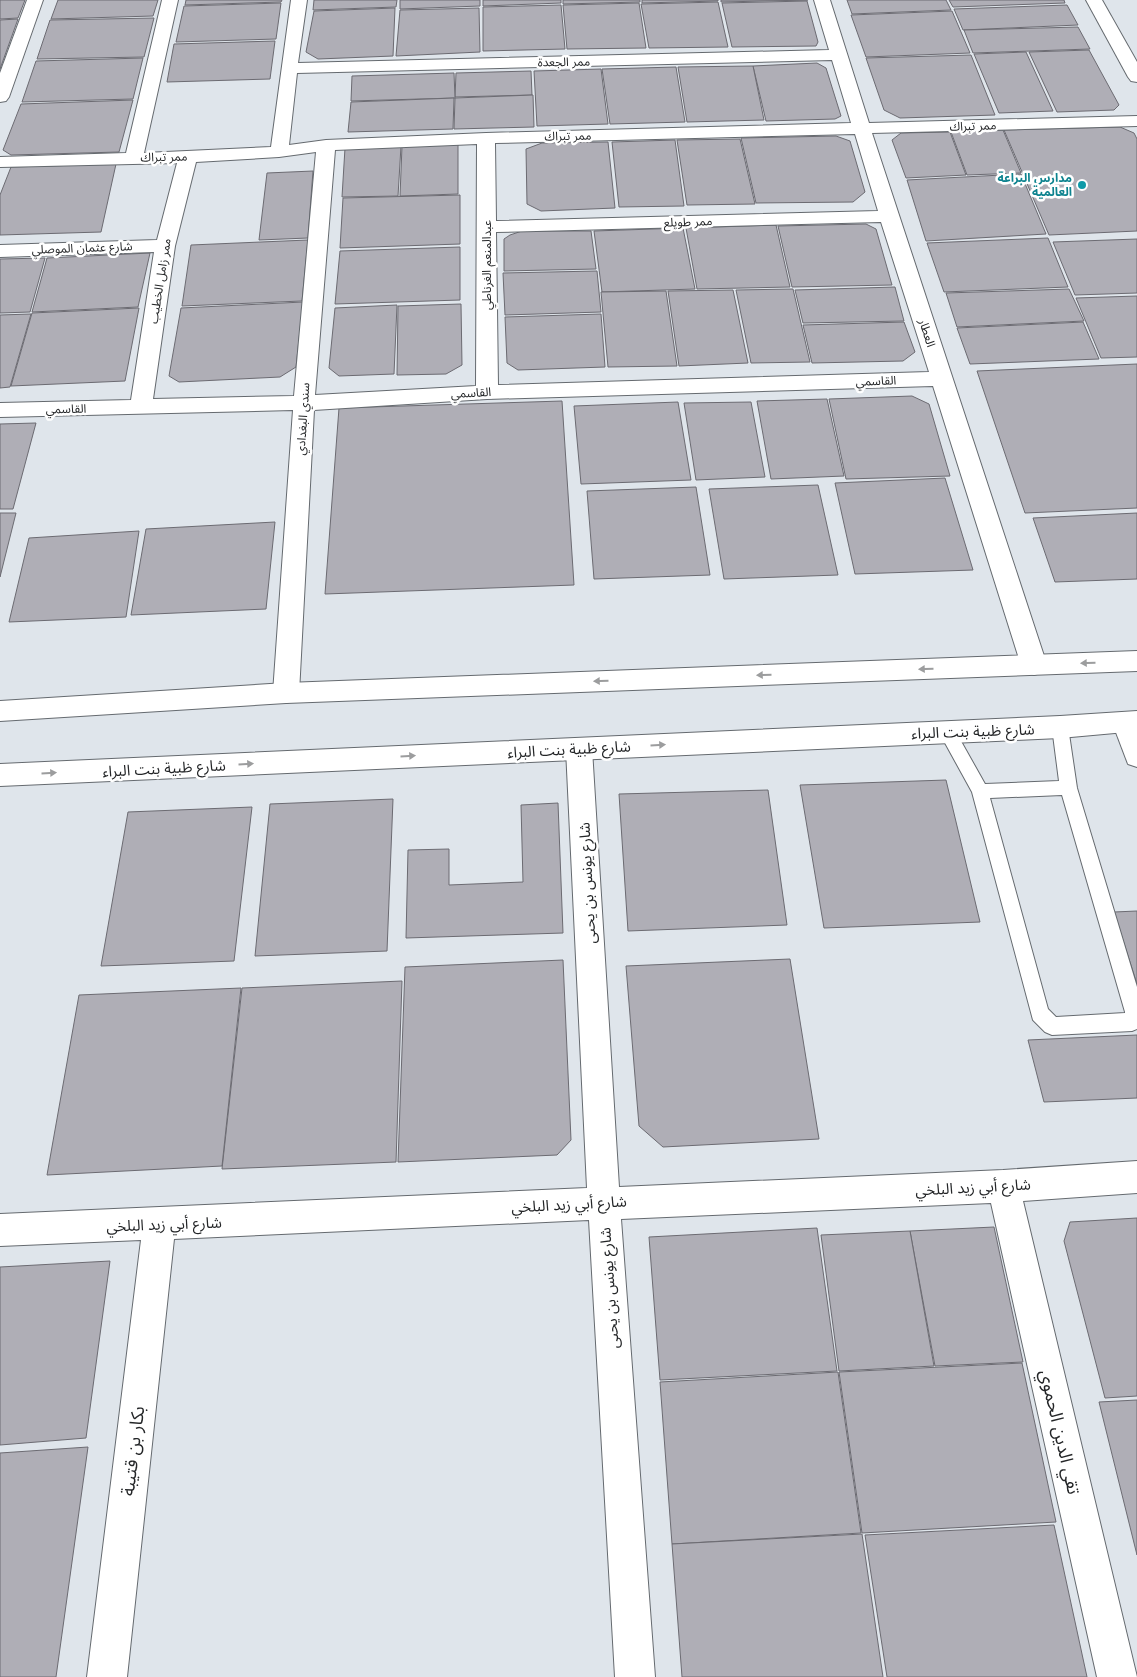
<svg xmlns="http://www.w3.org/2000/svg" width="1137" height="1677" font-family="Arial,'Noto Sans Arabic',sans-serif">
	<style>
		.building { fill: #afaeb6; stroke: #6c6b72 }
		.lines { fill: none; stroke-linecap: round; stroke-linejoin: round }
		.service-casing { stroke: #656a6f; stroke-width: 2 }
		.minor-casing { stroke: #656a6f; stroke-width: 2 }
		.tertiary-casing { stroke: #656a6f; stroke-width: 2 }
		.service { fill: #fff; fill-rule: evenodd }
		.minor { fill: #fff; fill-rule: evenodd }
		.tertiary { fill: #fff; fill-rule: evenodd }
		.oneway { fill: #9c9d9e }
		.culture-dot { fill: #0f9aa8; stroke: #fff; stroke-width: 2 }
		.labels { text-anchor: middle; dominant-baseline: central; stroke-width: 5; stroke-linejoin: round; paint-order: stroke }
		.far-street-label { font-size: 12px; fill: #242628; stroke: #fff }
		.far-culture-label { font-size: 12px; font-weight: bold; fill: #0d838f; stroke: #fff; text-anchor: end }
		.street-label { font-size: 15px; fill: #242628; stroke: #fff }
		.near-street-label { font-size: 18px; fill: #242628; stroke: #fff }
	</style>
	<rect width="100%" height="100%" fill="#dfe5eb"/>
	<!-- building -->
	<g class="building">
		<polygon points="0,0 25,0 18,18 0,19"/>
		<polygon points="58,0 158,0 153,16 51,19"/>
		<polygon points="186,0 282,0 281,2 185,5"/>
		<polygon points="314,0 397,0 396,7 313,10"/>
		<polygon points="400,0 480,0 480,6 400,9"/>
		<polygon points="483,0 561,0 561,3 483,6"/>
		<polygon points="563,0 640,0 640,2 563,4"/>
		<polygon points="642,0 718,0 718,1 642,3"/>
		<polygon points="721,0 808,0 721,2"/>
		<polygon points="847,0 946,0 951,10 852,14"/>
		<polygon points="949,0 1064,0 1065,3 953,7"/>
		<polygon points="807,1 818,42 816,46 732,47 722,3"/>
		<polygon points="718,2 728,47 649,48 641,4"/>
		<polygon points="281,3 276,39 176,42 184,6"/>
		<polygon points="639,3 646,48 567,49 563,5"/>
		<polygon points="561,5 565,49 483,51 483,7"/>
		<polygon points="1067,5 1078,25 963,30 954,9"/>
		<polygon points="395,8 393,56 318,59 306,52 314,11"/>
		<polygon points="479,8 480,52 396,56 400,10"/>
		<polygon points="952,11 970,53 866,57 851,15"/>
		<polygon points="154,18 144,57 37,59 50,20"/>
		<polygon points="18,19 0,69 0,20"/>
		<polygon points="1078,27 1090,49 973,53 964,30"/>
		<polygon points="275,41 270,79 167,82 174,44"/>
		<polygon points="1089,50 1119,105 1114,110 1057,112 1029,52"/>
		<polygon points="1026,52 1053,111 999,113 974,54"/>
		<polygon points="971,55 995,115 900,118 884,110 866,58"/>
		<polygon points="143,58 133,99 22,102 36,61"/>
		<polygon points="817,63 826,68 841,116 835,119 766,121 753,66"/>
		<polygon points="753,66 764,120 687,122 678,67"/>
		<polygon points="676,67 685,122 610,124 602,69"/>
		<polygon points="601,69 608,124 537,126 534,71"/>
		<polygon points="531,71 532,95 455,97 456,73"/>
		<polygon points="454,73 455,98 351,101 352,76"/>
		<polygon points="533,95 534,127 454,129 455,98"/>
		<polygon points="454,98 453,129 348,132 351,102"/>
		<polygon points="133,100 119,152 11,155 3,150 21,104"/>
		<polygon points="1120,127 1134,133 1137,139 1137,231 1049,235 1004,130"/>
		<polygon points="1003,130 1021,173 967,175 951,132"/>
		<polygon points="950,132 966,175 906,178 892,140 901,133"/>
		<polygon points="836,136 850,141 865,192 853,202 756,203 741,138"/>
		<polygon points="740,139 755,204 687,205 677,140"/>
		<polygon points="675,140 684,206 619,207 612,142"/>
		<polygon points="608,142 615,208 541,211 527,204 526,149 542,143"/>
		<polygon points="458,144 458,194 400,196 402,146"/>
		<polygon points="401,146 398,196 342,197 345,148"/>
		<polygon points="116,164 101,232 0,235 0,195 11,167"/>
		<polygon points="313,171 308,238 259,240 267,173"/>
		<polygon points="1021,174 1046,234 926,241 907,180"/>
		<polygon points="460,195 460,244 340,248 343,198"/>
		<polygon points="866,224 876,229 892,285 792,287 778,226"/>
		<polygon points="776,225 790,287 697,289 686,228"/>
		<polygon points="683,228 695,289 602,292 594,231"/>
		<polygon points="522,231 591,231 596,269 504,271 504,239 510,235"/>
		<polygon points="1048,238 1068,287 944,292 927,243"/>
		<polygon points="1137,239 1137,293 1075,295 1053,242"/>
		<polygon points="308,240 302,301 182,306 191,245"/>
		<polygon points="460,247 460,300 335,304 340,251"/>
		<polygon points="150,253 138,307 32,312 47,258"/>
		<polygon points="45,258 30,312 0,313 0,259"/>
		<polygon points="597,271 601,312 505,315 503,273"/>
		<polygon points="895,287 904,321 803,323 795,290"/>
		<polygon points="793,289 810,362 751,363 736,290"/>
		<polygon points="1069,289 1084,321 957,327 946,293"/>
		<polygon points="733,290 748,363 679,366 668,291"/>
		<polygon points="666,291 677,366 608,367 601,292"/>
		<polygon points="1137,296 1137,357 1101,358 1076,298"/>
		<polygon points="303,302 296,367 280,377 179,382 169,376 181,308"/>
		<polygon points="461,304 462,365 446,374 397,375 398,306"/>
		<polygon points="397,305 394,374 339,376 329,368 335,308"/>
		<polygon points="139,308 125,381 11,386 32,313"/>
		<polygon points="31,314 10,387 0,388 0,315"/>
		<polygon points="601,314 605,367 518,370 507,363 505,317"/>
		<polygon points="904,322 915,352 903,361 812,363 803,325"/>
		<polygon points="1083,322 1099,359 970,364 957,328"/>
		<polygon points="1137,364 1137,508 1025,513 977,371"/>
		<polygon points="912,396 929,404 950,476 846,479 829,399"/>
		<polygon points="827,399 844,476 771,479 757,401"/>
		<polygon points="562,401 574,585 325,594 339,408"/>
		<polygon points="678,402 691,480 581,484 574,406"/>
		<polygon points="751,402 765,477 696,480 684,403"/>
		<polygon points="36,423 13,509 0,509 0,424"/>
		<polygon points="945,478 973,570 855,574 835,483"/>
		<polygon points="818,485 838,575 724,579 709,489"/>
		<polygon points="696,487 710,575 594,579 587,491"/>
		<polygon points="0,513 16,513 0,577"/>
		<polygon points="1137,513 1137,579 1055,582 1033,518"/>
		<polygon points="275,522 266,609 131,615 146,529"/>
		<polygon points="139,531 126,617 9,622 29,538"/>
		<polygon points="946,780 980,922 824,928 800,785"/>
		<polygon points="768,790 787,925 628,931 619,794"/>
		<polygon points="393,799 387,951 255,956 270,804"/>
		<polygon points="558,803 563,933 406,938 408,850 449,849 449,885 523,882 521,805"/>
		<polygon points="252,807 234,961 101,966 128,812"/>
		<polygon points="1137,911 1137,984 1114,912"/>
		<polygon points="790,959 819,1139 663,1147 639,1126 626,966"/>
		<polygon points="563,960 571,1140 557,1155 398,1162 405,967"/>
		<polygon points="402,981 396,1162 222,1169 242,988"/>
		<polygon points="241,988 222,1166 47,1175 79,995"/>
		<polygon points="1137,1035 1137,1098 1044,1102 1028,1040"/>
		<polygon points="1137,1218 1137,1396 1105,1398 1064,1241 1070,1222"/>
		<polygon points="994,1227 1023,1362 935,1366 910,1231"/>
		<polygon points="817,1228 837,1371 660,1380 649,1237"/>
		<polygon points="910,1231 934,1366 839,1371 821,1235"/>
		<polygon points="110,1261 86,1438 0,1445 0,1267"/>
		<polygon points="1022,1363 1056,1522 862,1533 839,1372"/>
		<polygon points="838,1372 861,1533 672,1544 660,1382"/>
		<polygon points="1137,1400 1137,1555 1099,1402"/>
		<polygon points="88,1447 56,1677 0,1677 0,1453"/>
		<polygon points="1054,1525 1087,1677 887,1677 865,1535"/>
		<polygon points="862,1534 883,1677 682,1677 672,1544"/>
	</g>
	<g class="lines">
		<defs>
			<path id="service" d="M1060 720 1066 722 1068 727 1077 788 1137 987V1029L1132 1031 1052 1035 1045 1032 1033 1020 972 792 939 732 941 727 947 725 953 727 985 784 1059 781 1052 727 1054 722ZM1062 795 1125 1012V1013L1056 1017 1048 1009 990 798Z"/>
			<g id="minor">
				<polygon points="27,0 43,0 9,97 6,101 0,102 0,73"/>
				<path d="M162 0H178L144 153 271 147 291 0H307L298 63 829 50 814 0H830L869 123 1137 116V126L872 133 1047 665 1043 672 1034 675 1025 672 1021 665 933 386 487 399 314 410 299 693 295 700 286 703 277 700 273 693 293 410 0 417V403L131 400 154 252 0 257V245L157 240 177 163 0 167V157L126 153ZM832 60 851 123 486 133 326 140 289 145 297 73ZM855 134 878 211 496 221 495 143ZM477 144 476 386 315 395 335 150ZM316 152 294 396 153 399 175 246 196 162 279 157ZM881 222 929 372 498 385 496 232Z"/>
				<polygon points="1086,0 1102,0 1137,62 1137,82 1131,81 1128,77"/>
				<polygon points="1125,712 1134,715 1137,720 1137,767 1128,764 1112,722 1116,715"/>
				<polygon points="579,738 588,741 592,749 619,1187 1003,1170 1137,1161 1137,1193 1023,1201 1137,1677 1097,1677 991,1203 621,1219 655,1677 615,1677 589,1220 174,1239 127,1677 87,1677 141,1240 0,1246 0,1214 587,1188 566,749 570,741"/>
			</g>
			<g id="tertiary">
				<polygon points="1137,651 1137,671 286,703 0,721 0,701 286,683"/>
				<polygon points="1137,711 1137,731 1060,738 0,786 0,764 1060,716"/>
			</g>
		</defs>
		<!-- service casing -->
		<use href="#service" class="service-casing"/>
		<!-- minor casing -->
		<use href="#minor" class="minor-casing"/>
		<!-- tertiary casing -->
		<use href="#tertiary" class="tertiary-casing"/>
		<!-- service -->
		<use href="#service" class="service"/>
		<!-- minor -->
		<use href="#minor" class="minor"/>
		<!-- tertiary -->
		<use href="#tertiary" class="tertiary"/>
	</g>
	<!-- one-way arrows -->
	<defs><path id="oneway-solid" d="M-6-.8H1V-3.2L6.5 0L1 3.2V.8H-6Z" transform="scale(1.25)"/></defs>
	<g class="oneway">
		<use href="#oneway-solid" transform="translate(1088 663) rotate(178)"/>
		<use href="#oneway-solid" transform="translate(926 669) rotate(178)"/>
		<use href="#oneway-solid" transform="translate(764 675) rotate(178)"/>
		<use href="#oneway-solid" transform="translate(601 681) rotate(178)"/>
		<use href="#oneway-solid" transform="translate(658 745) rotate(-3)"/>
		<use href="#oneway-solid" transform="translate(408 756) rotate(-3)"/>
		<use href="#oneway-solid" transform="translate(246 764) rotate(-3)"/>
		<use href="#oneway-solid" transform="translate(49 773) rotate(-3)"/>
	</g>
	<!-- markers -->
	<circle class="culture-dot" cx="1082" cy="185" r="5"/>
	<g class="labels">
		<!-- far-street labels -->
		<g class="far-street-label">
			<text transform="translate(564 62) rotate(-1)">ممر الجعدة</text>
			<text transform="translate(973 126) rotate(-2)">ممر تبراك</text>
			<text transform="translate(568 136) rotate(-1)">ممر تبراك</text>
			<text transform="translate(164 157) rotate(-1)">ممر تبراك</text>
			<text transform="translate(688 222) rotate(-2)">ممر طويلع</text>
			<text transform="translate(82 248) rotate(-2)">شارع عثمان الموصلي</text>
			<text transform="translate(487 265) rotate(-90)">عبدالمنعم الغرناطي</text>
			<text transform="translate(160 281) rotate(-81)">ممر زامل الخطيب</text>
			<text transform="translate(927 333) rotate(72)">العطار</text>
			<text transform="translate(876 381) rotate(-2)">القاسمي</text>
			<text transform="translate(471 393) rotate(-3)">القاسمي</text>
			<text transform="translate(66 409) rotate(-1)">القاسمي</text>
			<text transform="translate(303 419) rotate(-86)">سندي البغدادي</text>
		</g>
		<!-- far-culture labels -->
		<g class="far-culture-label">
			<text x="1072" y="178">مدارس البراعة<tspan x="1072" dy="14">العالمية</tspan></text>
		</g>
		<!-- street labels -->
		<g class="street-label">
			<text transform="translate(973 731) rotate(-2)">شارع ظبية بنت البراء</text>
			<text transform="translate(569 749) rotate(-3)">شارع ظبية بنت البراء</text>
			<text transform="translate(164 768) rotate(-3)">شارع ظبية بنت البراء</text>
			<text transform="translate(587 883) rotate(-93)">شارع يونس بن يحىى</text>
			<text transform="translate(973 1187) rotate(-3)">شارع أبي زيد البلخي</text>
			<text transform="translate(569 1204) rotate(-3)">شارع أبي زيد البلخي</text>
			<text transform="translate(164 1224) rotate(-2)">شارع أبي زيد البلخي</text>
			<text transform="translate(609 1288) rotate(-94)">شارع يونس بن يحىى</text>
		</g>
		<!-- near-street labels -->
		<g class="near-street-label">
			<text transform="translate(1060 1432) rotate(77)">تقي الدين الحموي</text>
			<text transform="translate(133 1451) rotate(-83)">بكار بن قتيبة</text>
		</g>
	</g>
</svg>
